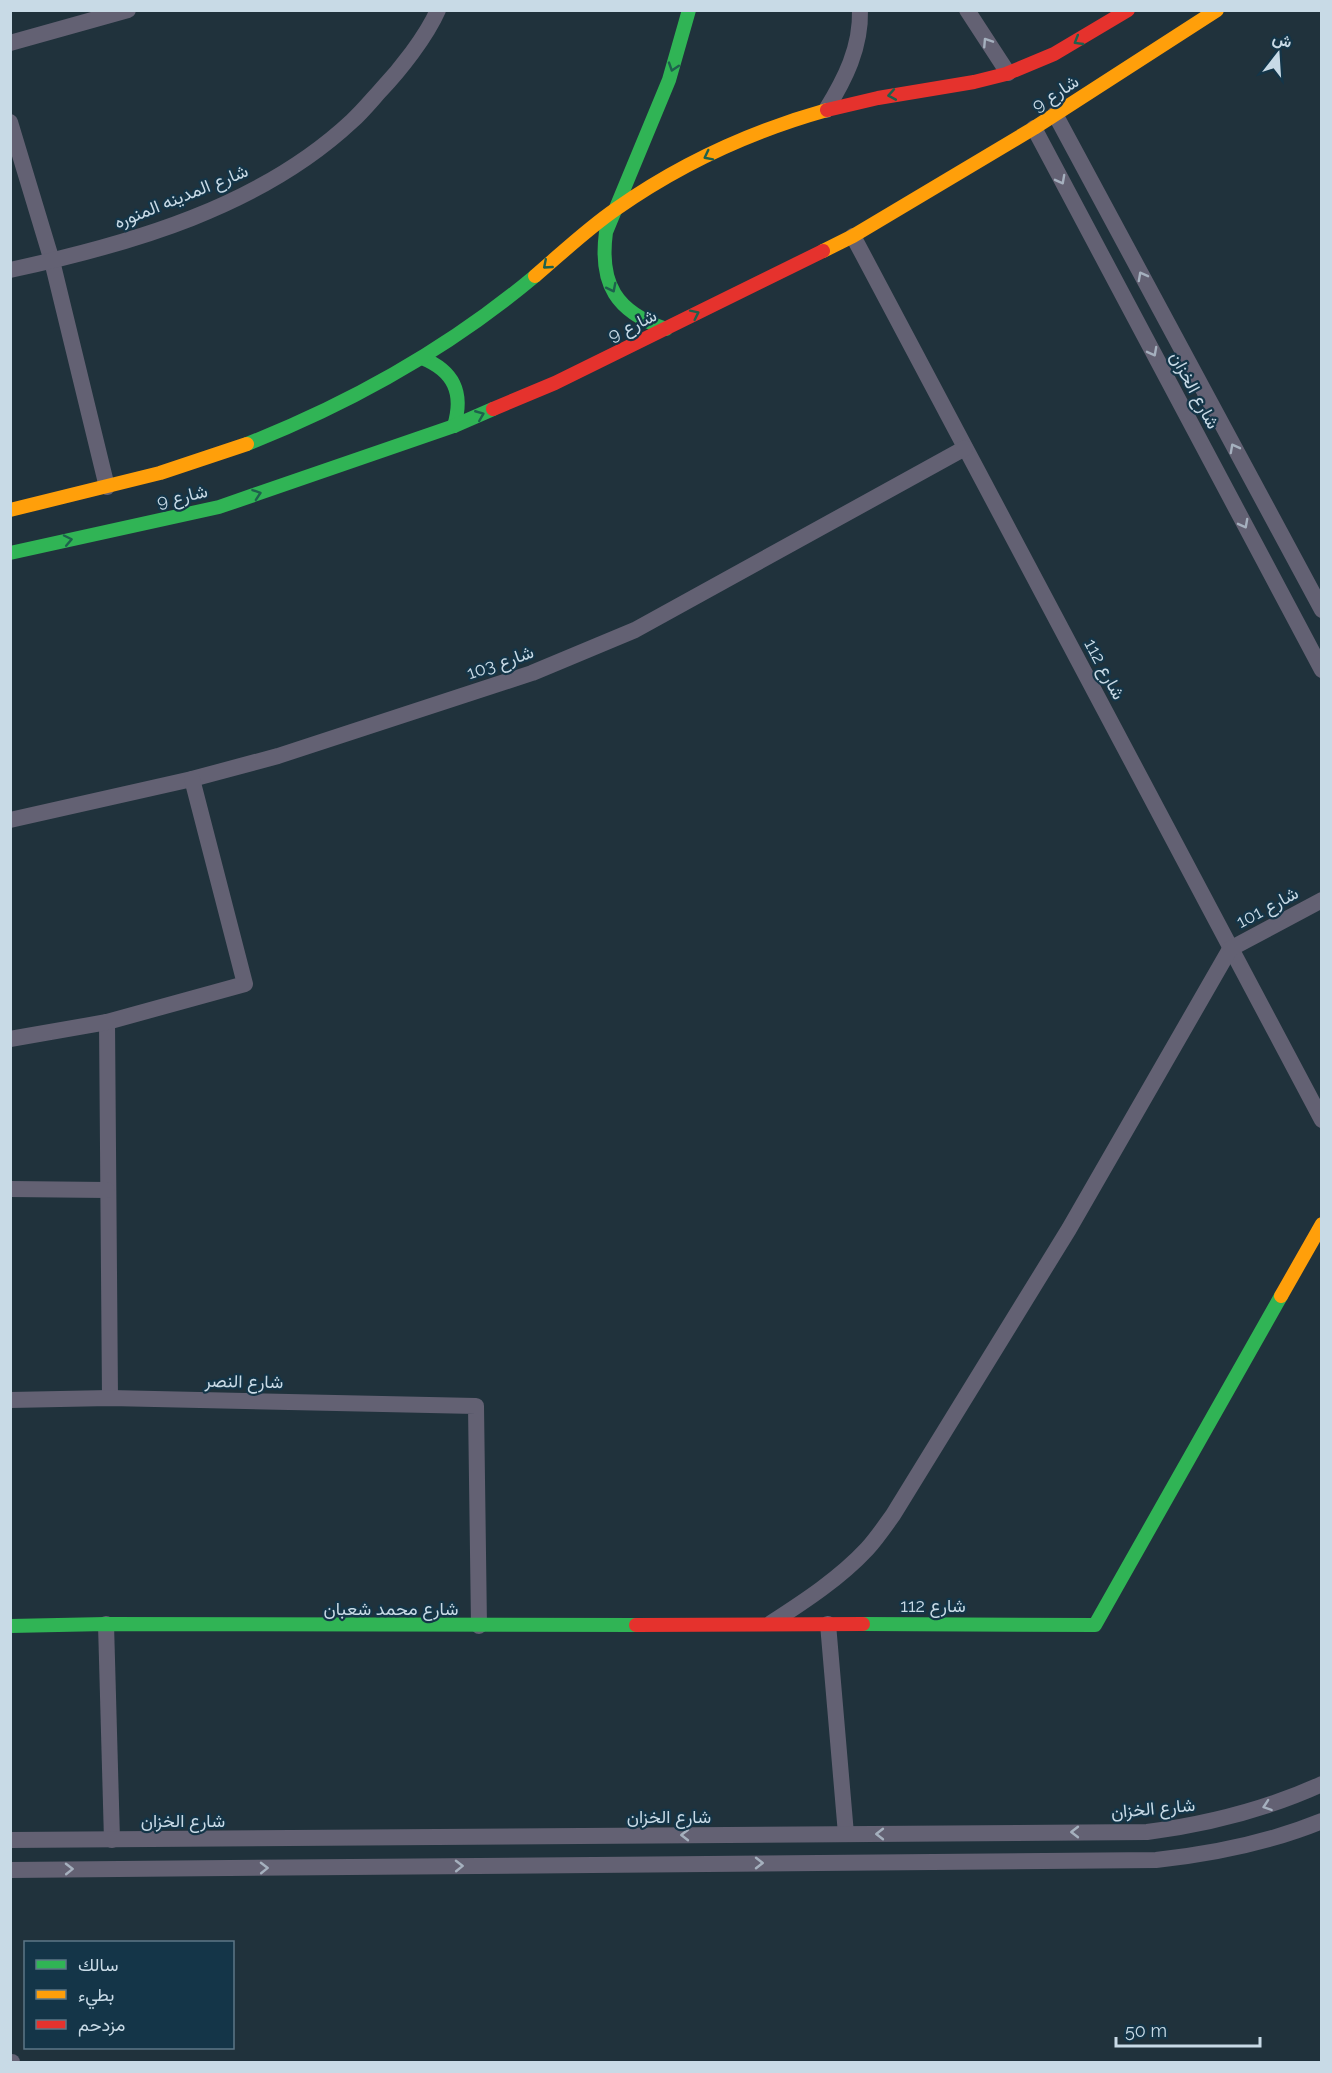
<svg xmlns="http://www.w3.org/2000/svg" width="1332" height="2073" font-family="Raleway,Vazirmatn,sans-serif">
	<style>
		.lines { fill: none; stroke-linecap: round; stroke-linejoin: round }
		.street { stroke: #636173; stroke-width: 16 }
		.fast { stroke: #30b455; stroke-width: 14 }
		.slow { stroke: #ff9f0a; stroke-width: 14 }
		.jam { stroke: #e5322d; stroke-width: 14 }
		.oneway { stroke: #1e614d }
		.oneway2 { stroke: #a5b0be }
		.labels { text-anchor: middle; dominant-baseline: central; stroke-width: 4.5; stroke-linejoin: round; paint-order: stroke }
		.street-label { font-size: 18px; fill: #c8dae6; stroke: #143548 }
	</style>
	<rect width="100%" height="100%" fill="#20323c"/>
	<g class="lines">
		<!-- street -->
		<g class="street">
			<polyline points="967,10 1008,73"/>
			<polyline points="10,43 128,10"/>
			<path d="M826 110C845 79 861 48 860 10"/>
			<polyline points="1055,114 1322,610"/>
			<polyline points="10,122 52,261 107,487"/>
			<polyline points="1034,128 1322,670"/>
			<polyline points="853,236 1322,1120"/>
			<path d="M10 270C131 244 260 207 352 121 362 112 371 101 380 91 400 70 426 37 438 10"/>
			<polyline points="10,820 192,779 278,756 532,673 635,630 965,448"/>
			<polyline points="107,1022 110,1398"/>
			<polyline points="10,1039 107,1022 245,984 192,779"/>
			<polyline points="10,1189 107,1190"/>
			<polyline points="10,1400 110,1398 476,1406 479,1626"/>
			<path d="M771 1623C805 1601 840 1578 867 1549 877 1538 885 1526 893 1515L1069 1229 1230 949 1322 900"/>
			<polyline points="106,1624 112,1840"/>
			<polyline points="828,1624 846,1834"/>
			<path d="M10 1840 1147 1832C1208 1824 1265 1810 1322 1784"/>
			<path d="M10 1870 1156 1860C1213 1854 1268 1843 1322 1821"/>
			<polyline points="10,2062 12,2062"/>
		</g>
		<!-- fast -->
		<g class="fast">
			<path d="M666 329C616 312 599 284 606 232L669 80 689 10"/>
			<path d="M422 358C454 371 464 393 454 426"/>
			<path d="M247 444C351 403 449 348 535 276"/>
			<polyline points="10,553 219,507 454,426 493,409"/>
			<polyline points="863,1624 1095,1625 1281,1296"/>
			<polyline points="10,1626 106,1624 636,1625"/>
		</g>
		<!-- slow -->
		<g class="slow">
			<polyline points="823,251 853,236 1034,128 1217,10"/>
			<path d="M535 276C562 253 587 229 616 209 680 164 752 131 827 110"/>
			<polyline points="10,510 160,473 247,444"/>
			<polyline points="1281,1296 1322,1224"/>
		</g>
		<!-- jam -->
		<g class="jam">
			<polyline points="827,110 878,98 974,82 1006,74 1054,54 1128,10"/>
			<polyline points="493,409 555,383 823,251"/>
			<polyline points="636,1625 863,1624"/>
		</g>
	</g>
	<!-- one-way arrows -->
	<defs><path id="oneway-chevron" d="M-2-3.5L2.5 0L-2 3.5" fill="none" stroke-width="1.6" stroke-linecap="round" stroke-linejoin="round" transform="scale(1.5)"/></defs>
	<g class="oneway">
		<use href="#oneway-chevron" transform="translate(1078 41) rotate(149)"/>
		<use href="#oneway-chevron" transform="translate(673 67) rotate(108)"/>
		<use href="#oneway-chevron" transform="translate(892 95) rotate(170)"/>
		<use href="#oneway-chevron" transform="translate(708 156) rotate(153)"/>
		<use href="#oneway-chevron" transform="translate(547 265) rotate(139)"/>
		<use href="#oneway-chevron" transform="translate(612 288) rotate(63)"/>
		<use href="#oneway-chevron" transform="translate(695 314) rotate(-26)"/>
		<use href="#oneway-chevron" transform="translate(480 415) rotate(-22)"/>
		<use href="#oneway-chevron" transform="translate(257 494) rotate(-19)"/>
		<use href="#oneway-chevron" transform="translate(68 540) rotate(-12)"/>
	</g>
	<g class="oneway2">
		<use href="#oneway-chevron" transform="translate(987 42) rotate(-123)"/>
		<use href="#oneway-chevron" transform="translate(1061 180) rotate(62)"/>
		<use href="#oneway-chevron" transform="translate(1142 276) rotate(-118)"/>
		<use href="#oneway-chevron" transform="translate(1153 352) rotate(62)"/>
		<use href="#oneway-chevron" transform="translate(1234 448) rotate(-118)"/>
		<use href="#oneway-chevron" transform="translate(1244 524) rotate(62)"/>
		<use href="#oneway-chevron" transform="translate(1267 1806) rotate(161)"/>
		<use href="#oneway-chevron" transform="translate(1075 1832) rotate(180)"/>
		<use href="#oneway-chevron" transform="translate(880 1834) rotate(180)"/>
		<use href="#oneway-chevron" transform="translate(685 1835) rotate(180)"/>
		<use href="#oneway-chevron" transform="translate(759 1863)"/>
		<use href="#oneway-chevron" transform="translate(459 1866) rotate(-1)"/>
		<use href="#oneway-chevron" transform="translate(264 1868) rotate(-1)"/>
		<use href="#oneway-chevron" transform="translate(69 1869) rotate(-1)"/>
	</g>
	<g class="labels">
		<!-- street labels -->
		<g class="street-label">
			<text transform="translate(1055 93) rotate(-33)">شارع 9</text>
			<text transform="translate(181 196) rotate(-22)">شارع المدينه المنوره</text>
			<text transform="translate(632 325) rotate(-26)">شارع 9</text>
			<text transform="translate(1195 390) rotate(62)">شارع الخزان</text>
			<text transform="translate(182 496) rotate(-13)">شارع 9</text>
			<text transform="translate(500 662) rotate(-19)">شارع 103</text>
			<text transform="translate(1105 669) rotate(62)">شارع 112</text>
			<text transform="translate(1267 907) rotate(-28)">شارع 101</text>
			<text transform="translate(244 1381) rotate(1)">شارع النصر</text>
			<text x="933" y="1605">شارع 112</text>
			<text x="391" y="1608">شارع محمد شعبان</text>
			<text transform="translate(1153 1808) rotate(-5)">شارع الخزان</text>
			<text x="669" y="1816">شارع الخزان</text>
			<text x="183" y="1820">شارع الخزان</text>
		</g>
	</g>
	<!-- border -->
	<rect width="1332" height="2073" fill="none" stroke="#c8dae6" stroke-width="24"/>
	<!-- legend -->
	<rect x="24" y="1941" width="210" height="108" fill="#143548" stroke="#5c7787" stroke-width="1.5"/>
	<rect x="36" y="1960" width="30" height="9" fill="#30b455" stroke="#5c7787" stroke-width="1.5"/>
	<text x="78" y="1971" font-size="18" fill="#c8dae6">سالك</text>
	<rect x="36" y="1990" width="30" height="9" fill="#ff9f0a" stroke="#5c7787" stroke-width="1.5"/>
	<text x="78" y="2001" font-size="18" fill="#c8dae6">بطيء</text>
	<rect x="36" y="2020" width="30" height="9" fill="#e5322d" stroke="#5c7787" stroke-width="1.5"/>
	<text x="78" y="2031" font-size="18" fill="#c8dae6">مزدحم</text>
	<!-- north arrow -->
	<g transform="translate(1278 54) rotate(17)" stroke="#143548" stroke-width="4.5" paint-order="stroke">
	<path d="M0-4.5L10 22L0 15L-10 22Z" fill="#c8dae6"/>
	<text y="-9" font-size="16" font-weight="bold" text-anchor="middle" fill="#c8dae6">ش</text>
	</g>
	<!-- scale -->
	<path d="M1116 2037v9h144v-9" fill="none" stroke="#c8dae6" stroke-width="3"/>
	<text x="1125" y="2037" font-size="18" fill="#c8dae6" stroke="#143548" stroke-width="4.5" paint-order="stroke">50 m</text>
</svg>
